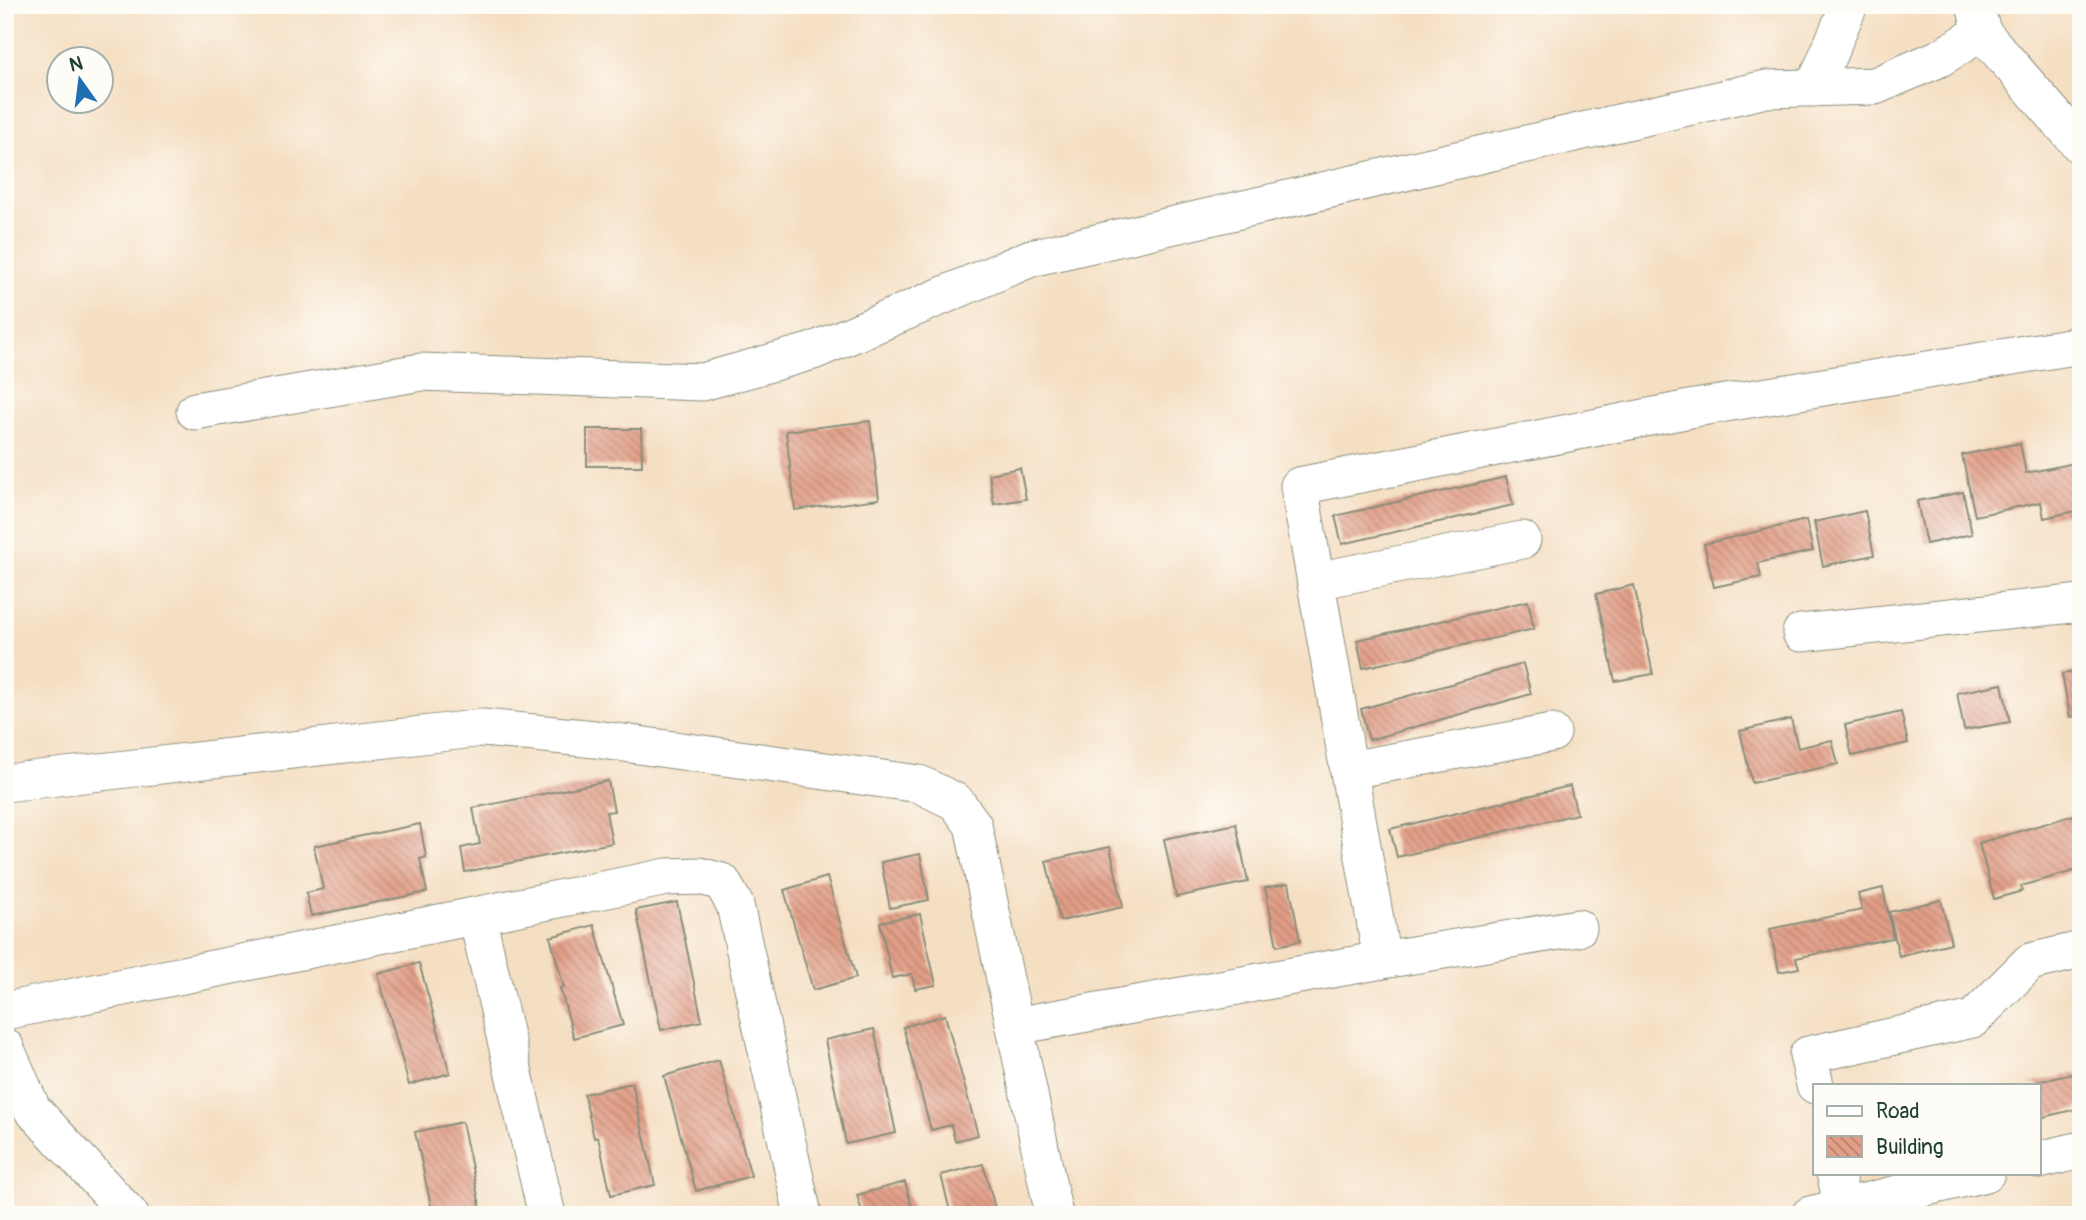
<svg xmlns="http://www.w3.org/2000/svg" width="2086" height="1220" font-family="Pangolin,sans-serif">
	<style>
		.building { fill: url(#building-back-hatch) }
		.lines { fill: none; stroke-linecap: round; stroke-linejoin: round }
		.minor-casing { stroke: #8a8e7c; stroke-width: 39 }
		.minor { stroke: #fff; stroke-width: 37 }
	</style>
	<defs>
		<pattern id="building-back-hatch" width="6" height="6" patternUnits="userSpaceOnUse" patternTransform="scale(1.75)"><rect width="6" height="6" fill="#e29e87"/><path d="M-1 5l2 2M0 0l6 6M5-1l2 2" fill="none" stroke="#b7826f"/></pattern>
	</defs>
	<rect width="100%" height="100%" fill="#fdfcf7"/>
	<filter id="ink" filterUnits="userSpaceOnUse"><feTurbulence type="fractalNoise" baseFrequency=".0143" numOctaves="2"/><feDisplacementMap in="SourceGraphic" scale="14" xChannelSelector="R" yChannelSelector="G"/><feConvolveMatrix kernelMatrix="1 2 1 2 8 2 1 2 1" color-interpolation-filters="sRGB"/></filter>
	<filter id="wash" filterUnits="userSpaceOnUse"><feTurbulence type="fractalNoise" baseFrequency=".00686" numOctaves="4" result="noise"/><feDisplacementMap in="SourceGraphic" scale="28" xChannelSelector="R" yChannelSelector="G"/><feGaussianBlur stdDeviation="1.57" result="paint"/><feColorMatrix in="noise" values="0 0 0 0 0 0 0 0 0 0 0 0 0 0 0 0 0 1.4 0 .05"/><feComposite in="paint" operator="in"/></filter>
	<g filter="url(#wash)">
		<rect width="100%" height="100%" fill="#f5dfc3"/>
		<g id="blocks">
			<!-- building -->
			<g class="building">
				<polygon points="870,421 879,499 795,510 786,431"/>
				<polygon points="587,429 641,429 642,466 587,466"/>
				<polygon points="2020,443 2026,473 2080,462 2081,510 2044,518 2041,502 1975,516 1962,455"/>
				<polygon points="1020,468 1026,499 994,504 989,474"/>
				<polygon points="1506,477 1513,505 1342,544 1335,516"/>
				<polygon points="1963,492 1972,534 1926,544 1917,501"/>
				<polygon points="1865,511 1874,555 1823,566 1814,522"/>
				<polygon points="1806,520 1813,551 1758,563 1761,577 1714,587 1704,544"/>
				<polygon points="1634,585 1653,674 1615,681 1596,594"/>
				<polygon points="1528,601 1534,629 1363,668 1357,640"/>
				<polygon points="1523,664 1531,694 1369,740 1361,709"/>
				<polygon points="2081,671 2081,715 2070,717 2062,674"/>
				<polygon points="2002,684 2010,722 1964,730 1957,693"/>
				<polygon points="1901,712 1908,743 1852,756 1845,725"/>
				<polygon points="1791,719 1798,748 1832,740 1838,764 1752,783 1740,731"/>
				<polygon points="608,781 614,811 606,812 612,843 465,872 461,848 480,844 473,808"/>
				<polygon points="1570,786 1577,814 1397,857 1390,829"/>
				<polygon points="2081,813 2081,869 2021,886 2022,891 1994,899 1979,843"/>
				<polygon points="420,824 426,857 420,859 427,892 311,916 306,893 323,889 314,846"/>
				<polygon points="1236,824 1248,882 1176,897 1164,839"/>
				<polygon points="1110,847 1123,907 1060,921 1046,861"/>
				<polygon points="920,854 929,900 890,908 881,862"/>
				<polygon points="827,877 856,978 813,990 784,890"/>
				<polygon points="1289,883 1300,941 1277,946 1265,888"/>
				<polygon points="1883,888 1893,938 1796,958 1799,968 1779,972 1770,929 1862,910 1858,894"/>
				<polygon points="1941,900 1951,943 1899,956 1889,912"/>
				<polygon points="677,902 702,1021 661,1030 636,910"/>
				<polygon points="920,914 936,985 915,989 912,974 892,978 880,922"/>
				<polygon points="594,925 623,1025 574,1038 560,988 564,987 550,937"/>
				<polygon points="419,963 450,1073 409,1085 378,974"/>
				<polygon points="945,1015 978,1135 955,1141 951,1125 931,1130 903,1027"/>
				<polygon points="874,1029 896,1133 846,1144 825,1040"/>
				<polygon points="719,1060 751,1176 696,1191 664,1076"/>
				<polygon points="2081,1072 2081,1108 2039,1118 2039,1085 2028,1084"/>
				<polygon points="632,1083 655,1185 611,1195 598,1137 594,1138 584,1094"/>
				<polygon points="462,1122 482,1215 433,1215 415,1132"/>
				<polygon points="983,1164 997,1215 951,1215 941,1175"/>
				<polygon points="905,1182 914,1215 863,1215 857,1195"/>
			</g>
		</g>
	</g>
	<g filter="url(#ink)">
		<use href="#blocks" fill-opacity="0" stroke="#8a8e7c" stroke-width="2"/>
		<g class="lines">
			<defs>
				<g id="minor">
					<polyline points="1975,5 1982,32 2081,146"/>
					<polyline points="1814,88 1849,5"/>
					<polyline points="195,411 421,372 702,382 813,351 1031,258 1766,89 1875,86 1940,58 1982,32"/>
					<polyline points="1316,581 1522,540"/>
					<polyline points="1801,633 2081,603"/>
					<polyline points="1349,770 1552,733"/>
					<polyline points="5,783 483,728 595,739 919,784 956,802 973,825 1054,1215"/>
					<polyline points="477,916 547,1215"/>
					<polyline points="1382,960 1299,486 1695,408 2081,345"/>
					<polyline points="5,1011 667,877 700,876 722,882 735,905 803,1215"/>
					<polyline points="1015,1026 1382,960 1578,928"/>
					<polyline points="5,1047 32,1109 130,1215"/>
					<polyline points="1815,1085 1808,1055 1973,1019 2030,962 2081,950"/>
					<polyline points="2039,1160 2081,1150"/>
					<polyline points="1835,1173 1843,1207"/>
					<polyline points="1810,1215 1986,1173"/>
				</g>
			</defs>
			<!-- minor casing -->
			<use href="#minor" class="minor-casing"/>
			<!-- minor -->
			<use href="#minor" class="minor"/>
		</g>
	</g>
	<!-- margin -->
	<rect width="2086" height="1220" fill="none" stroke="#fdfcf7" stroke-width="28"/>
	<!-- legend -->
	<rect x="1813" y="1084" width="228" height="91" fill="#fdfcf7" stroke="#a4b0a9" stroke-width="2"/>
	<rect x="1827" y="1106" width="35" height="10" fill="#ffffff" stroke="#a4b0a9" stroke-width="2"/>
	<text x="1876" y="1118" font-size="21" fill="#1f3d34">Road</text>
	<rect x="1827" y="1136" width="35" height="21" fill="url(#building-back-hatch)" stroke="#a4b0a9" stroke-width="2"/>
	<text x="1876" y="1154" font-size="21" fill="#1f3d34">Building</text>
	<!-- north arrow -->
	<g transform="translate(80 80) rotate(346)"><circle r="33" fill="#fdfcf7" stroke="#a4b0a9" stroke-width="2"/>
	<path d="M0-5L12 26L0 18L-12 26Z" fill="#1f6fb2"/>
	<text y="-10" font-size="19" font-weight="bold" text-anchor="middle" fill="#1f3d34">N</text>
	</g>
</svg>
